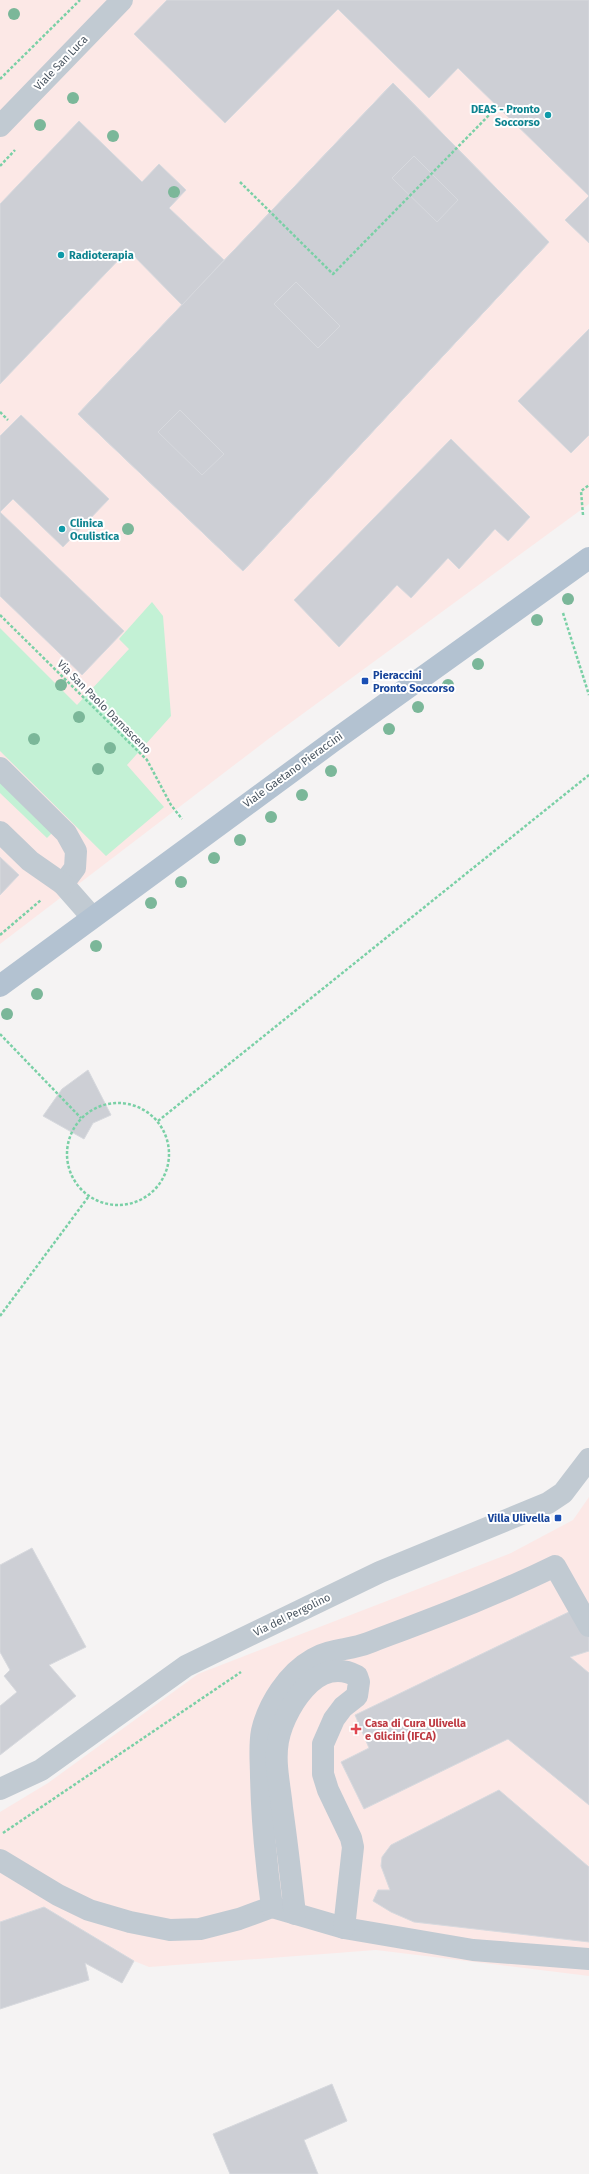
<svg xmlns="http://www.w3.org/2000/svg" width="589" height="2174" font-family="'Fira Sans',sans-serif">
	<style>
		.medical { fill: #fce8e6 }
		.green { fill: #c3f1d5 }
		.building { fill: #cdcfd5; stroke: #d7d9de; fill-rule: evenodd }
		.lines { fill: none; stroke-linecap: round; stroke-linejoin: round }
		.path { stroke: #7ad0a6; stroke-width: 2.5; stroke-dasharray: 3 2; stroke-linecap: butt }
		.minor { stroke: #c1cad2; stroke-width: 22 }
		.major { stroke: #b3c2d1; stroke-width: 22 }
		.tree { fill: #7bb799 }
		.culture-dot { fill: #0f9aa8; stroke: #fff; stroke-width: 1.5 }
		.transit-dot { fill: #1a4fb4; stroke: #fff; stroke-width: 1.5 }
		.health-dot { fill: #e0444e; stroke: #fff; stroke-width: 1.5 }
		.labels { text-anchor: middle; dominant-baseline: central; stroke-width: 4; stroke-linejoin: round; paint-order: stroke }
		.street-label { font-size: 11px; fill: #4a5661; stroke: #fff }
		.culture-label { font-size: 11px; font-weight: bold; fill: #0d838f; stroke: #fff; text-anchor: start }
		.transit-label { font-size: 11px; font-weight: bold; fill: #164399; stroke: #fff; text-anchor: start }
		.health-label { font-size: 11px; font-weight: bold; fill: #be3a42; stroke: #fff; text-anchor: start }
	</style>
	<rect width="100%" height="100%" fill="#f5f3f3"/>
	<!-- medical -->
	<g class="medical">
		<polygon points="0,0 589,0 589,504 267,740 0,944"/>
		<polygon points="589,1497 589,1976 376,1950 149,1967 134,1961 44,1907 0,1922 0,1812 48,1783 198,1674 511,1553 573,1520"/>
	</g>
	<!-- green -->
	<g class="green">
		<polygon points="152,602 163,616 171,716 127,765 164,807 106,856 0,751 0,628 77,705 129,649 119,639"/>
		<polygon points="0,782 52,833 47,838 0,793"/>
	</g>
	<!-- building -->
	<g class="building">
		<polygon points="167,0 589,0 589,243 565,220 589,196 458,68 429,98 338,9 225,123 134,34"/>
		<path d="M393 83 549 242 243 571 78 414ZM414 156 458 200 437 222 392 178ZM296 282 340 326 318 348 274 304ZM180 410 224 454 202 475 158 432Z"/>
		<polygon points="393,83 549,242 243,571 78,414"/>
		<polygon points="79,121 142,182 159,164 186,190 169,208 224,260 182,305 128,250 0,384 0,204"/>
		<polygon points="414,156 458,200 437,222 392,178"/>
		<polygon points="296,282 340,326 318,348 274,304"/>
		<polygon points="589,329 589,435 571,453 518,401"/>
		<polygon points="180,410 224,454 202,475 158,432"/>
		<polygon points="21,415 109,499 63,547 13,499 0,512 124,631 82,675 0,596 0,436"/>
		<polygon points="451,439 530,517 508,541 495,529 459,569 448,558 411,598 397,585 339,647 294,600"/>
		<polygon points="0,857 19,875 0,895"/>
		<polygon points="88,1070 111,1115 93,1123 84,1139 43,1116 62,1089"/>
		<polygon points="32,1548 86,1647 49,1665 76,1696 0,1755 0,1706 17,1692 4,1676 10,1670 0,1652 0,1565"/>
		<polygon points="575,1609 589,1634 589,1651 570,1657 589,1673 589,1805 508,1739 364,1809 341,1762 369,1748 355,1715"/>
		<polygon points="499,1790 589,1867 589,1942 414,1922 391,1912 373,1901 378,1890 390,1890 381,1866 382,1857 391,1845"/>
		<polygon points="44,1907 134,1961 122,1983 85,1963 89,1980 0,2009 0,1922"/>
		<polygon points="332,2084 347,2121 304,2140 318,2174 230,2174 213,2134"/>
	</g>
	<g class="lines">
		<!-- path -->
		<g class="path">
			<polyline points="0,79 80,0"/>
			<polyline points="0,166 15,150"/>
			<polyline points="240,182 333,274 498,106"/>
			<polyline points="0,412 8,420"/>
			<polyline points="583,515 581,491 589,485"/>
			<polyline points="563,613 589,695"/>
			<polyline points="0,615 147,760 171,805 182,819"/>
			<polyline points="0,935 41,900"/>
			<polyline points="0,1034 81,1118"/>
			<circle cx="118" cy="1154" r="51"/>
			<polyline points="158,1121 589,775"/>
			<polyline points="0,1316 89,1196"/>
			<polyline points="3,1833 241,1672"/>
		</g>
		<!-- minor -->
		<g class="minor">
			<polyline points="0,126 122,0"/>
			<polyline points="0,768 66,833 76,851 75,868 63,884 92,917"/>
			<polyline points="0,832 30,861 63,884"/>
			<polyline points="0,1789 41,1770 186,1666 380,1572 548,1503 563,1493 589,1459"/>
			<polyline points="0,1860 58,1895 89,1910 130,1922 170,1930 200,1929 239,1919 272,1907 344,1928 473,1950 589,1959"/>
			<path d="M272 1907C266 1863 262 1821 261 1777 261 1762 259 1746 262 1731 268 1704 288 1673 313 1659 330 1649 350 1650 368 1643 431 1619 494 1596 555 1566L589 1626"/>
			<path d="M295 1914C291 1878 287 1843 282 1808 280 1786 274 1763 278 1741 282 1720 295 1697 310 1683 324 1670 340 1667 357 1676L359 1682 357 1696 343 1707 334 1719 323 1744V1774L328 1790 351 1838 353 1847 344 1928"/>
		</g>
		<!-- major -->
		<polyline class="major" points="0,986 332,742 589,558"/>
	</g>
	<!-- trees -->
	<g class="tree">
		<circle cx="14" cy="14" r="6"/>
		<circle cx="73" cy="98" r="6"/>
		<circle cx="40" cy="125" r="6"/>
		<circle cx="113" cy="136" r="6"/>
		<circle cx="174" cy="192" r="6"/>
		<circle cx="128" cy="529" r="6"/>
		<circle cx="568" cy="599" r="6"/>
		<circle cx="537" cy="620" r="6"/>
		<circle cx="478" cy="664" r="6"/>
		<circle cx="61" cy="685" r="6"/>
		<circle cx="448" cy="685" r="6"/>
		<circle cx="418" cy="707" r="6"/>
		<circle cx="79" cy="717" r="6"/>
		<circle cx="389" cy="729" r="6"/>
		<circle cx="34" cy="739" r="6"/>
		<circle cx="110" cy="748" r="6"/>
		<circle cx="98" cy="769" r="6"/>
		<circle cx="331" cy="771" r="6"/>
		<circle cx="302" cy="795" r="6"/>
		<circle cx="271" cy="817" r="6"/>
		<circle cx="240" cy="840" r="6"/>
		<circle cx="214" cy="858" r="6"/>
		<circle cx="181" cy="882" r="6"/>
		<circle cx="151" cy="903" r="6"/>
		<circle cx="96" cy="946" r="6"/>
		<circle cx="37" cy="994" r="6"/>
		<circle cx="7" cy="1014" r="6"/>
	</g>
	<!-- markers -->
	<g class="culture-dot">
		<circle cx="548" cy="115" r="4"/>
		<circle cx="61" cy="255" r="4"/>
		<circle cx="62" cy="529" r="4"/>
	</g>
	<g class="transit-dot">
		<rect x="361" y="677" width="8" height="8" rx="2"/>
		<rect x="554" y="1514" width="8" height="8" rx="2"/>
	</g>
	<path class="health-dot" d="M354 1723h4v4h4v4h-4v4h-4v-4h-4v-4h4z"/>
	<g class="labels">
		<!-- street labels -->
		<g class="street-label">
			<text transform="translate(61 63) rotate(-46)">Viale San Luca</text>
			<text transform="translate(104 707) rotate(45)">Via San Paolo Damasceno</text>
			<text transform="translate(293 770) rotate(-36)">Viale Gaetano Pieraccini</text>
			<text transform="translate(292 1615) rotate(-26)">Via del Pergolino</text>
		</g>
		<!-- culture labels -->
		<g class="culture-label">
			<text x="540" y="109" text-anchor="end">DEAS - Pronto<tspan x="540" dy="13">Soccorso</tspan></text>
			<text x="69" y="255">Radioterapia</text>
			<text x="70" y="523">Clinica<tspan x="70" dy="13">Oculistica</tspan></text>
		</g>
		<!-- transit labels -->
		<g class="transit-label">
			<text x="373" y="675">Pieraccini<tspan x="373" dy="13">Pronto Soccorso</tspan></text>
			<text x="550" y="1518" text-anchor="end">Villa Ulivella</text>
		</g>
		<!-- health labels -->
		<g class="health-label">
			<text x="365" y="1723">Casa di Cura Ulivella<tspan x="365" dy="13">e Glicini (IFCA)</tspan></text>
		</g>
	</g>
</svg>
